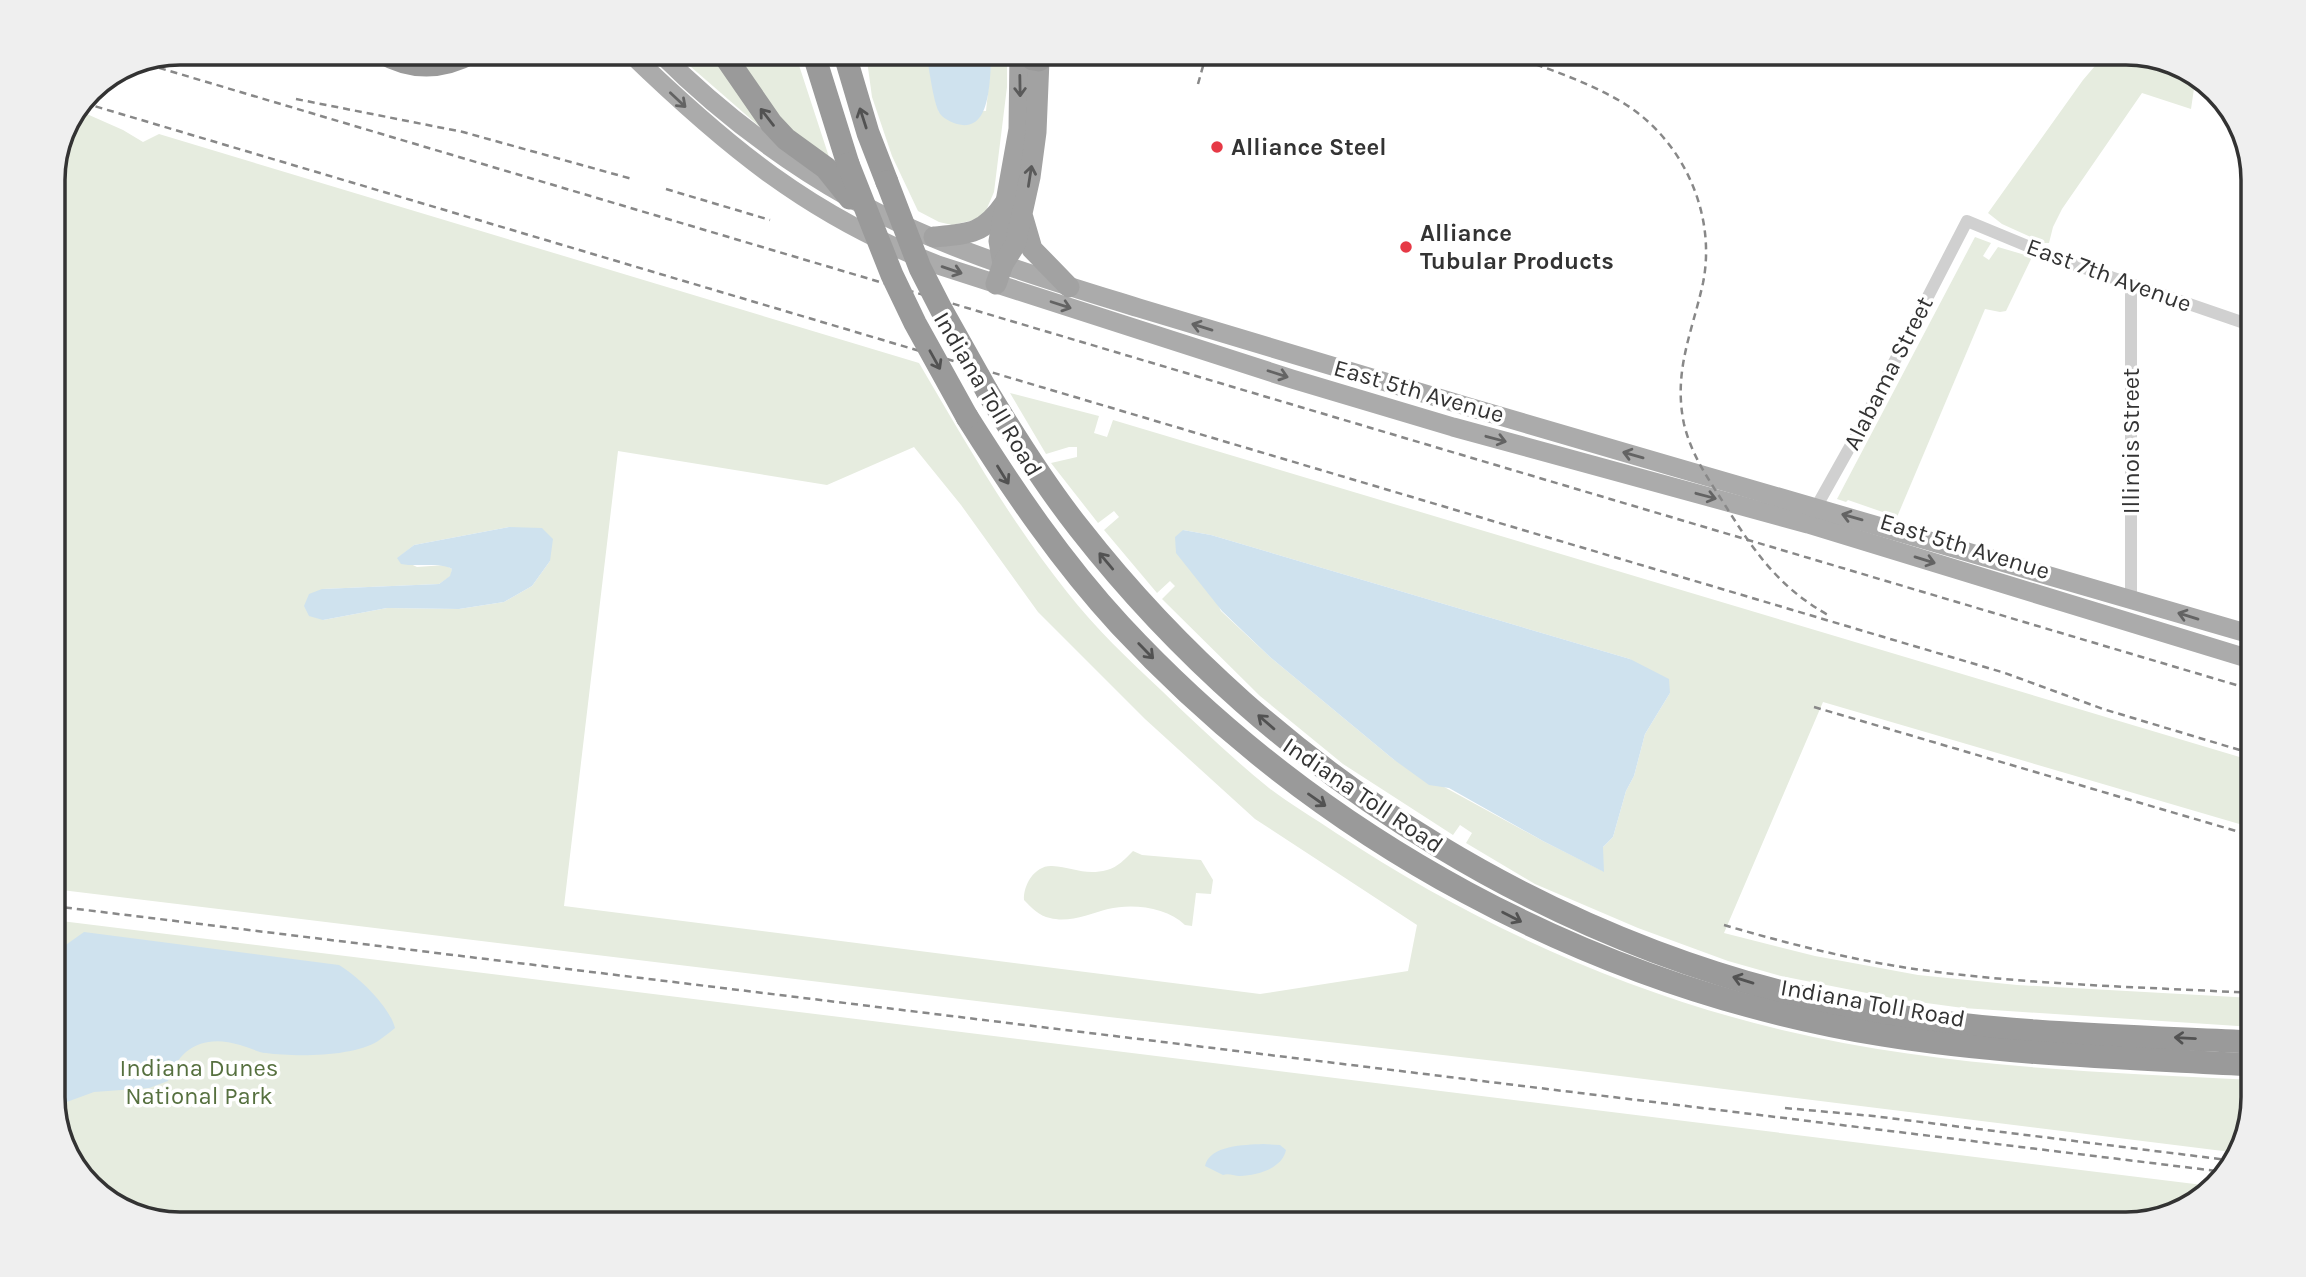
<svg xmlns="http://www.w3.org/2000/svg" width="2306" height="1277" font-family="Karla,sans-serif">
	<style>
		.green { fill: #e6ecdf; fill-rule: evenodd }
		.water { fill: #cfe2ee }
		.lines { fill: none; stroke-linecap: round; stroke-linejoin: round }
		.minor { stroke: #d0d0d0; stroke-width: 12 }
		.primary { stroke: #ababab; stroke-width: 19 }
		.trunk { stroke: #a2a2a2; stroke-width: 21 }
		.motorway { stroke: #9a9a9a; stroke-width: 23 }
		.rail { stroke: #888; stroke-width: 2.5; stroke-dasharray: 7 5; stroke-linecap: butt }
		.motorway-bridge { stroke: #9a9a9a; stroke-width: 23 }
		.oneway { stroke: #5a5a5a }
		.oneway2 { stroke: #636363 }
		.oneway3 { stroke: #525252 }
		.poi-dot { fill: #e63946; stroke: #fff; stroke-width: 2.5 }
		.labels { text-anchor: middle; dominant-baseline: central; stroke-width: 7; stroke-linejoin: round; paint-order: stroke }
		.poi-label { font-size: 24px; font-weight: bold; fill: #333; stroke: #fff; text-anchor: start }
		.street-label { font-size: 24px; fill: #333; stroke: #fff }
		.park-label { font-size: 24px; fill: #56703f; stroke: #fff }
		.rim { fill: none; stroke: #333; stroke-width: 3.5 }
	</style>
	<rect width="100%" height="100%" fill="#fff"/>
	<!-- green -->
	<g class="green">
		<polygon points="675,53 716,53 760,127"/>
		<path d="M734 53H795L830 160C787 135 762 93 734 53Z"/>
		<polygon points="866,53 926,53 939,112 986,111 992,53 1007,53 1007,87 994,192 985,213 974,220 952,225 939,222 918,211 892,156 872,97"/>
		<polygon points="2106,53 2126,53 2190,69 2196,75 2191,109 2142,93 2062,209 2053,227 2049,243 2044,243 2002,224 1988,213 2083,80"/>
		<path d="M80 111 123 130 143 142 159 134 919 363C965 441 1010 521 1067 592 1095 628 1129 660 1162 691 1196 724 1232 758 1269 788 1290 804 1314 818 1336 833 1472 923 1623 992 1782 1030 1937 1067 2095 1072 2253 1080V1098L2239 1153 1556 1068 1109 1017 53 889V172ZM914 447 961 505 1038 612 1145 719 1255 819 1417 925 1408 971 1260 994 564 906 618 451 827 485ZM509 527 550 561 532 586 504 602 459 609 387 608 323 620 322 589 439 584 451 576 452 569 445 565 417 567 398 558 414 545Z"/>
		<polygon points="1975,237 1991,243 1983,256 1989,260 1998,247 2032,257 2006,311 2000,312 1985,309 1897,517 1848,500 1846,502 1837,499"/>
		<path d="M1010 393 1099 416 1094 433 1107 437 1113 420 2253 761V828L1823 702 1724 933 1815 956 1918 975 2017 985 2253 998V1027L1963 1008 1897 999 1781 976 1728 961 1638 928 1535 884 1466 843 1472 833 1460 825 1453 835 1343 764 1260 696 1162 599 1175 586 1170 581 1157 593 1104 530 1119 517 1114 511 1098 523 1051 463 1077 457V447H1069L1046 454ZM1183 530 1211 535 1630 659 1670 693 1645 734 1634 776 1626 791 1613 837 1603 847V871L1543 841 1393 759 1270 657 1221 611Z"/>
		<path d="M1133 851 1142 855 1201 860 1213 880 1211 894 1196 893 1192 926 1185 925C1167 907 1132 903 1108 909 1090 914 1069 923 1050 918 1039 916 1032 908 1024 900 1023 885 1035 865 1052 866 1072 867 1085 876 1107 870 1118 867 1125 859 1133 851Z"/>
		<polygon points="53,920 2211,1186 2190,1207 2127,1224 180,1224 116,1208 74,1168 53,1105"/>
	</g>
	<!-- water -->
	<g class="water">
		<path d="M926 53H992C989 75 993 134 957 124 951 122 942 118 939 112 933 101 929 66 926 53Z"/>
		<path d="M509 527 542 528 553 539 550 561 532 586 504 602 459 609 387 608 323 620 309 616 304 606 309 594 322 589 439 584 450 576 452 569C441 562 416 567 401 564L397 558 414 545Z"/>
		<polygon points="1183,530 1211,535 1630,659 1669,679 1670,693 1645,734 1634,776 1626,791 1613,837 1603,847 1604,872 1543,841 1449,788 1429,785 1393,759 1270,657 1222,611 1176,553 1175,537"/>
		<path d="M84 932 339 965C358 976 390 1007 395 1028 390 1032 384 1037 378 1041 353 1057 295 1057 266 1053 257 1052 248 1047 240 1045 205 1034 179 1047 168 1081L149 1088 94 1092 53 1107V954Z"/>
		<path d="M1263 1144 1280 1145 1286 1150C1282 1169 1257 1175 1240 1176 1233 1176 1229 1173 1223 1175L1205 1166C1210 1145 1244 1145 1263 1144Z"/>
	</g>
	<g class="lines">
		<!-- minor -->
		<g class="minor">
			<polyline points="1814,511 1856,436 1967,221 2061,260 2253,326"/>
			<polyline points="2131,599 2131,284"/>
		</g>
		<!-- primary -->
		<g class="primary">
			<path d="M629 52C726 146 810 216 938 265L1292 379 1453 427 1808 524 2253 660"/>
			<path d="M659 52C715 108 781 159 850 198 939 248 1042 278 1139 308 1249 342 1359 375 1469 407 1730 484 1992 557 2253 635"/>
		</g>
		<!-- trunk -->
		<g class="trunk">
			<polyline points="1023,218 1032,249 1069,287"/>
			<path d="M934 237C969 234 984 234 1005 203"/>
			<polyline points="1003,264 999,241 1019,129 1020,52"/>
			<polyline points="996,284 1003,264 1015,245 1030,177 1036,132 1039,60"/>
		</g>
		<!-- motorway -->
		<g class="motorway">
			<path d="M381 52C412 70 442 69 473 52"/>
			<polyline points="722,52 771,123 786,139 826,168 850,198"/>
			<polyline points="813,52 848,164"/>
			<polyline points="844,52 868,133 887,182"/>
			<polyline points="1029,52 1033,59 1039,60 1039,52"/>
			<path d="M987 391C1016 439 1045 485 1079 528 1275 779 1571 962 1886 1014 2007 1034 2131 1036 2253 1042"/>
			<path d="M967 417C1013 490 1061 561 1120 625 1321 841 1591 987 1882 1035 2005 1055 2130 1058 2253 1065"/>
		</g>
		<!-- rail -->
		<g class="rail">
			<path d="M1502 52C1542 67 1584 80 1620 101 1682 137 1717 213 1703 283 1692 333 1673 371 1684 424 1692 458 1712 484 1730 513 1758 557 1782 589 1828 615"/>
			<polyline points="136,61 2253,690"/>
			<polyline points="1198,84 1207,52"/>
			<polyline points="296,99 463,132 632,179"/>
			<polyline points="84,103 2005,673 2103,709 2253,754"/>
			<polyline points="666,189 770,220"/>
			<polyline points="1814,707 2253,836"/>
			<polyline points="53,906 2225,1172"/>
			<path d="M1724 925C1789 944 1856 961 1922 970 2032 985 2143 987 2253 993"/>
			<polyline points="1785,1108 1873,1116 2236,1161"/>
		</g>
		<!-- motorway-bridge -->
		<g class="motorway-bridge">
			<polyline points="848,164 892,275 915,323 967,417"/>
			<polyline points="887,182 920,268 941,309 987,391"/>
		</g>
	</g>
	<!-- one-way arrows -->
	<defs><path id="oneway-shaft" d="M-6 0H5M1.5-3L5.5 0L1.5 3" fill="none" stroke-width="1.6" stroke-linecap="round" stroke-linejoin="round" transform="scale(1.75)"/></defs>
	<g class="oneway">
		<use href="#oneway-shaft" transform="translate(1020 86) rotate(89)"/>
		<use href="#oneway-shaft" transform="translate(1030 176) rotate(-81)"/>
	</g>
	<g class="oneway2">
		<use href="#oneway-shaft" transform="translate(678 100) rotate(43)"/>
		<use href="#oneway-shaft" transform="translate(952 270) rotate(19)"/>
		<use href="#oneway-shaft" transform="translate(1061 305) rotate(18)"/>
		<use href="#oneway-shaft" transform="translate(1202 327) rotate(-163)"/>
		<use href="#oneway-shaft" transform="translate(1278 374) rotate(18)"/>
		<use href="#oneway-shaft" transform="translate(1496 439) rotate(15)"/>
		<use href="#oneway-shaft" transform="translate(1633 455) rotate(-164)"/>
		<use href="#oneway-shaft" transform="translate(1706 496) rotate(15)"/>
		<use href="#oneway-shaft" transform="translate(1852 517) rotate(-164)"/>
		<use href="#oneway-shaft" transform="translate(1925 560) rotate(17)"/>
		<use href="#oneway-shaft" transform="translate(2188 616) rotate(-163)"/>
	</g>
	<g class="oneway3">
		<use href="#oneway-shaft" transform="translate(767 117) rotate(-128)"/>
		<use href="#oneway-shaft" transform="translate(863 118) rotate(-108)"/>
		<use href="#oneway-shaft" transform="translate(935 360) rotate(61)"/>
		<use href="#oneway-shaft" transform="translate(1003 475) rotate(58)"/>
		<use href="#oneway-shaft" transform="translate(1106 561) rotate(-130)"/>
		<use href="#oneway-shaft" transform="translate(1146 651) rotate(46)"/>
		<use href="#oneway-shaft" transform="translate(1266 722) rotate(-139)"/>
		<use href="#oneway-shaft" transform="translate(1317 800) rotate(35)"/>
		<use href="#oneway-shaft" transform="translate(1512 917) rotate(27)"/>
		<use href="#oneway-shaft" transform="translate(1743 980) rotate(-163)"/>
		<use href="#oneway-shaft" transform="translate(2185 1038) rotate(-177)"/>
	</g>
	<!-- markers -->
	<g class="poi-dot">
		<circle cx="1217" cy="147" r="7"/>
		<circle cx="1406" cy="247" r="7"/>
	</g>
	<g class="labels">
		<!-- poi labels -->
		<g class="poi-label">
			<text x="1231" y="147">Alliance Steel</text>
			<text x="1420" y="233">Alliance<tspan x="1420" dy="28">Tubular Products</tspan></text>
		</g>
		<!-- street labels -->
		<g class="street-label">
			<text transform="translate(2109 275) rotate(20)">East 7th Avenue</text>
			<text transform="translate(1888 373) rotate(-63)">Alabama Street</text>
			<text transform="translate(1419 391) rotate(16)">East 5th Avenue</text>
			<text transform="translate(988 394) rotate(59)">Indiana Toll Road</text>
			<text transform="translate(2131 441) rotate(-90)">Illinois Street</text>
			<text transform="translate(1965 546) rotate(17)">East 5th Avenue</text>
			<text transform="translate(1363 795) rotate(34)">Indiana Toll Road</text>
			<text transform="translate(1873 1003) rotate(10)">Indiana Toll Road</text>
		</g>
		<!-- park labels -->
		<g class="park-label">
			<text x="199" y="1068">Indiana Dunes<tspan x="199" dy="28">National Park</tspan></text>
		</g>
	</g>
	<!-- crop -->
	<path d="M0 0H2306V1277H0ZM180 65H2126A115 115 0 0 1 2241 180V1097A115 115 0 0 1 2126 1212H180A115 115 0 0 1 65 1097V180A115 115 0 0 1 180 65Z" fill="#efefef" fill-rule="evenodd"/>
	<path class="rim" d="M180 65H2126A115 115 0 0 1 2241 180V1097A115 115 0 0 1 2126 1212H180A115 115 0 0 1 65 1097V180A115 115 0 0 1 180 65Z"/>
</svg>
